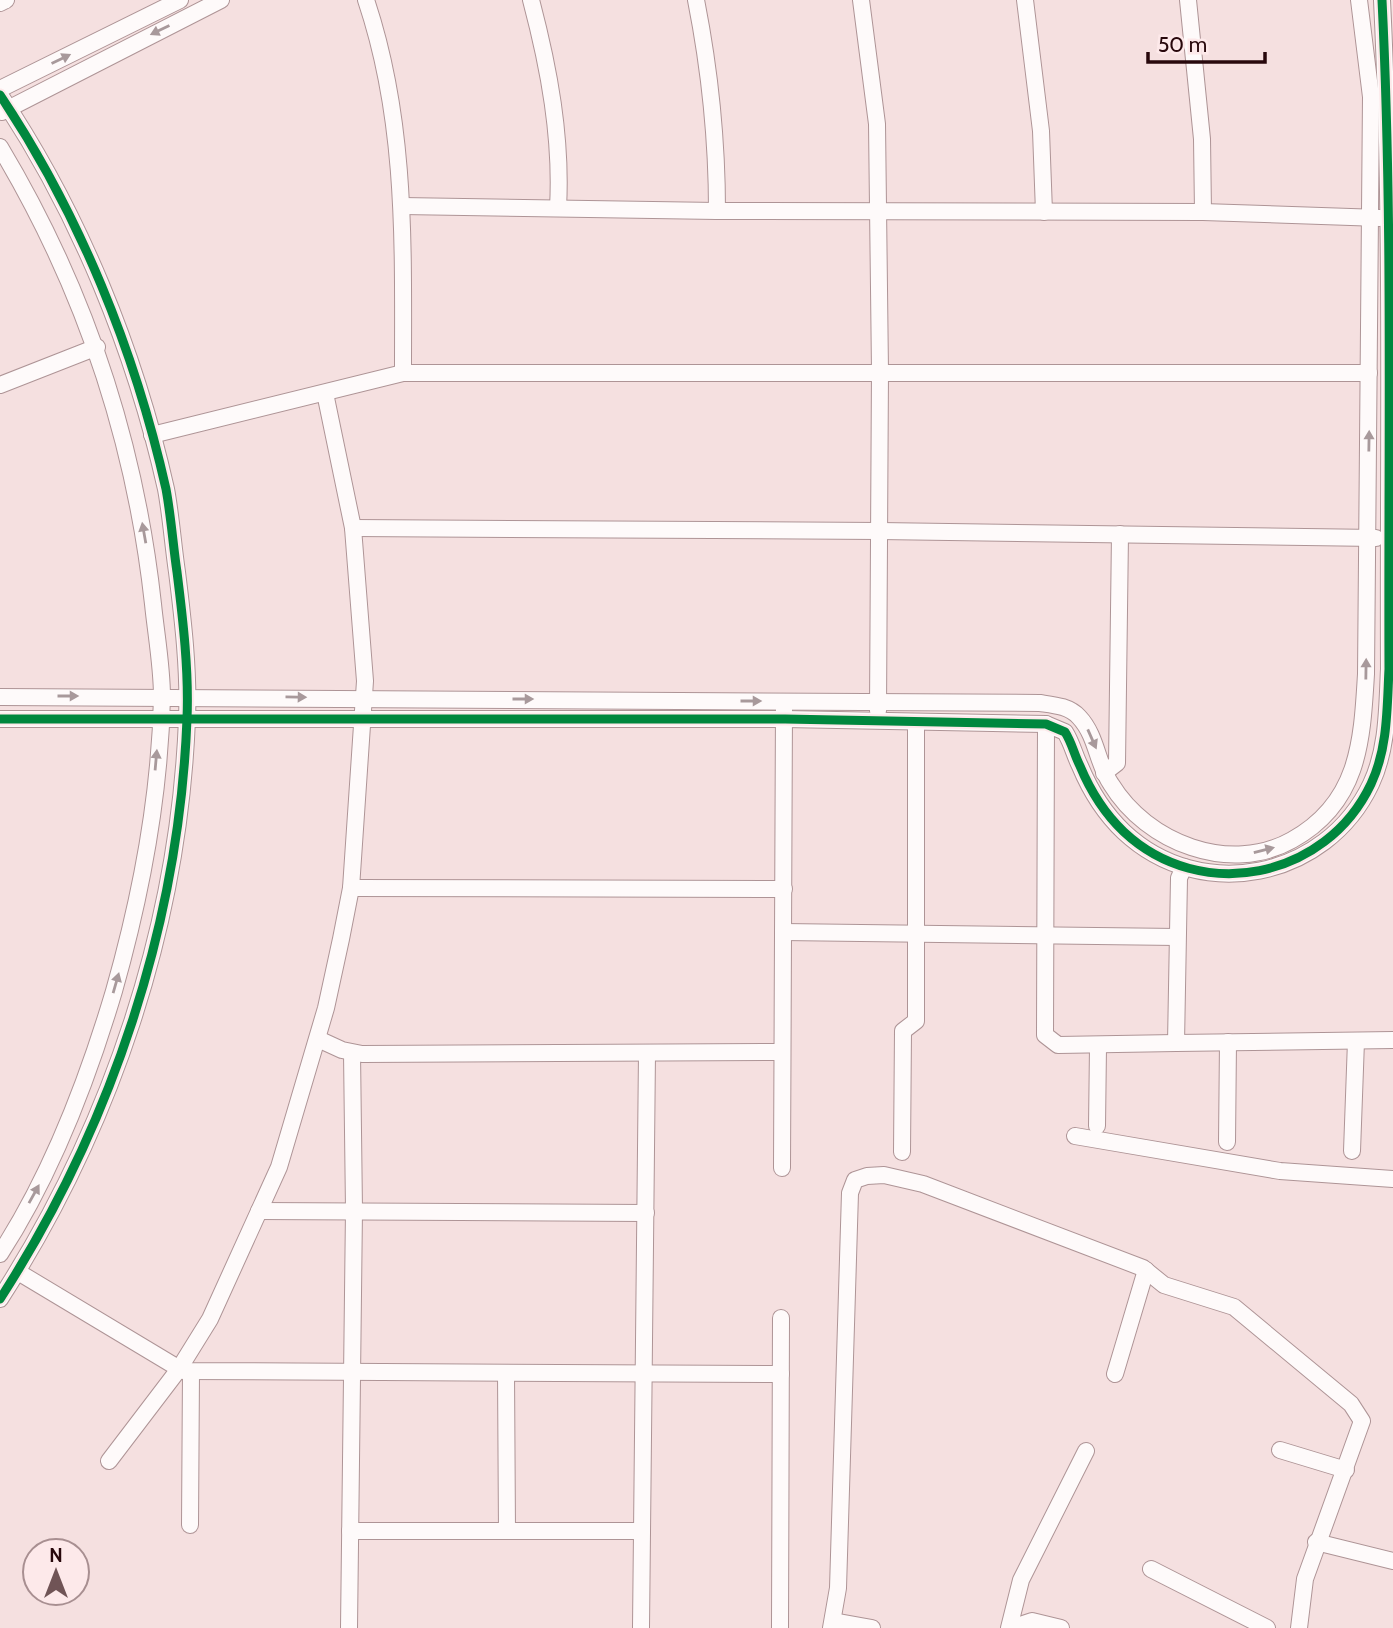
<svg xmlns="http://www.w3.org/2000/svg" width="1393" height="1628" font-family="Cabin,sans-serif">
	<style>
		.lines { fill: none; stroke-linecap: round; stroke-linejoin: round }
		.minor-casing { stroke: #ae9496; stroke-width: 18 }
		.minor { stroke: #fefafa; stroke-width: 16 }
		.cycleway-casing { stroke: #fde9ea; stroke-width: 13 }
		.cycleway { stroke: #00873e; stroke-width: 9 }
		.oneway { fill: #a8999b }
	</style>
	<rect width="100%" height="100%" fill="#f5e0e0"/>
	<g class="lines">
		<defs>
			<g id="minor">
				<path d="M366 0C407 122 403 246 403 373"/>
				<path d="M531 0C549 68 562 138 558 208"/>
				<path d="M696 0C710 71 717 139 717 211"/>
				<polyline points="861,0 877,124 880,371 878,711"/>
				<polyline points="1025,0 1041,131 1044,212"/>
				<polyline points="1188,0 1202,139 1203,212"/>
				<polyline points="0,3 6,0"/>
				<polyline points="0,89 180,0"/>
				<path d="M0 95C79 213 135 351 166 489 171 516 173 545 177 572 183 620 189 671 187 719 179 925 111 1127 0 1299"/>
				<polyline points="2,112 221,0"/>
				<path d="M0 147C85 289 135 440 153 604 156 634 162 666 162 697 160 797 141 896 114 991 87 1082 52 1174 0 1254"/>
				<polyline points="402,206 717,211 1203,212 1380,218"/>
				<polyline points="0,385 97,347"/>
				<polyline points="152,435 403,373 1369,373"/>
				<polyline points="353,528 880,531 1376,538"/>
				<path d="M0 697 1040 703C1054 705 1069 706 1079 717 1097 736 1097 764 1111 784 1147 843 1230 875 1292 840 1359 803 1362 742 1366 674L1371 97 1359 0"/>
				<path d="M0 719H785L1046 724 1065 732C1072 743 1074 754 1080 766 1090 790 1105 814 1124 832 1201 904 1326 879 1371 784 1388 748 1387 707 1389 669 1388 446 1393 223 1382 0"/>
				<polyline points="1046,724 1045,1035 1058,1045 1176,1043"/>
				<polyline points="1104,773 1117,763 1120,534"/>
				<polyline points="1184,867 1179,878 1176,1043 1393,1040"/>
				<polyline points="351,888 784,889"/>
				<polyline points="783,932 1177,937"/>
				<polyline points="318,1039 342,1050 362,1054 781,1052"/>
				<polyline points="1097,1126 1098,1047"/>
				<polyline points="1075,1136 1280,1171 1393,1179"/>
				<polyline points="1227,1142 1228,1042"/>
				<polyline points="1352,1151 1356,1041"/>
				<polyline points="902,1152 903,1031 916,1021 916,722"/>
				<polyline points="782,1168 784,708"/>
				<polyline points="259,1211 646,1213"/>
				<polyline points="18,1272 183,1371 781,1374"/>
				<polyline points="506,1373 507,1531"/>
				<polyline points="1115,1374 1146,1270"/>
				<polyline points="1280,1450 1346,1470"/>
				<polyline points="109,1461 179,1369 210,1319 279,1167 326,1008 341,939 351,888 365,681 353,528 325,393"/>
				<polyline points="190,1525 191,1372"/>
				<polyline points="350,1531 642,1531"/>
				<polyline points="1316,1542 1393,1561"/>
				<polyline points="1151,1569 1267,1628"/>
				<polyline points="833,1621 872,1628"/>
				<polyline points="349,1628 354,1210 352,1053"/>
				<polyline points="641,1628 647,1053"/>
				<polyline points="780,1628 781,1318"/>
				<polyline points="831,1628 838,1588 850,1193 855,1180 867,1176 884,1175 923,1184 1143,1268 1164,1285 1234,1307 1351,1404 1362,1421 1305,1579 1299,1628"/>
				<polyline points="1009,1628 1021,1580 1086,1451"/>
				<polyline points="1011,1628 1032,1621 1061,1628"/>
			</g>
		</defs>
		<!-- minor casing -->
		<use href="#minor" class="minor-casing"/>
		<!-- minor -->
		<use href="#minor" class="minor"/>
		<defs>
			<g id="cycleway">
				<path d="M0 95C79 213 135 351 166 489 171 516 173 545 177 572 183 620 189 671 187 719 179 925 111 1127 0 1299"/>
				<path d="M0 719H785L1046 724 1065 732C1072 743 1074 754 1080 766 1090 790 1105 814 1124 832 1201 904 1326 879 1371 784 1388 748 1387 707 1389 669 1388 446 1393 223 1382 0"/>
			</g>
		</defs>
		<!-- cycleway casing -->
		<use href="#cycleway" class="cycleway-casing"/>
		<!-- cycleway -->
		<use href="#cycleway" class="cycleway"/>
	</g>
	<!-- one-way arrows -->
	<defs><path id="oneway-solid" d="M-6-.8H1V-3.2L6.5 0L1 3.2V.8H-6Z" transform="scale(1.75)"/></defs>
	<g class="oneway">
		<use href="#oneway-solid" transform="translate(160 30) rotate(154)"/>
		<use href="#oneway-solid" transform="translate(61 59) rotate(-26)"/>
		<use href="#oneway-solid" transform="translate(1369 441) rotate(-89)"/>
		<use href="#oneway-solid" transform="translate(144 533) rotate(-100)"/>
		<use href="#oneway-solid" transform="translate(1366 669) rotate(-89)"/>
		<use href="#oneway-solid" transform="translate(68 696)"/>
		<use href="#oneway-solid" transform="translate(296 697) rotate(1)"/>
		<use href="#oneway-solid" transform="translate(523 699)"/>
		<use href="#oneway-solid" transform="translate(751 701)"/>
		<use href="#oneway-solid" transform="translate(1092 739) rotate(66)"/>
		<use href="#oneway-solid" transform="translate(156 760) rotate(-85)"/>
		<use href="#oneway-solid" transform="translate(1264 850) rotate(-14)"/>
		<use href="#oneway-solid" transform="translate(116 983) rotate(-74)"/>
		<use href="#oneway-solid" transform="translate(34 1194) rotate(-61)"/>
	</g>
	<!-- north arrow -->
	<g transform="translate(56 1572)"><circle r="33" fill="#fde9ea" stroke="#a88f91" stroke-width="2"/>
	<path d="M0-5L12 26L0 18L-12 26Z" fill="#705456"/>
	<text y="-10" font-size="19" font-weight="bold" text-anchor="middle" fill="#28080c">N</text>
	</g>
	<!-- scale -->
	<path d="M1148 52v10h117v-10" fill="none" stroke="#28080c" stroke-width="3.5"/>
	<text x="1158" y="52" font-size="21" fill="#28080c" stroke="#fde9ea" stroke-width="5" paint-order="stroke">50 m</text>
</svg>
